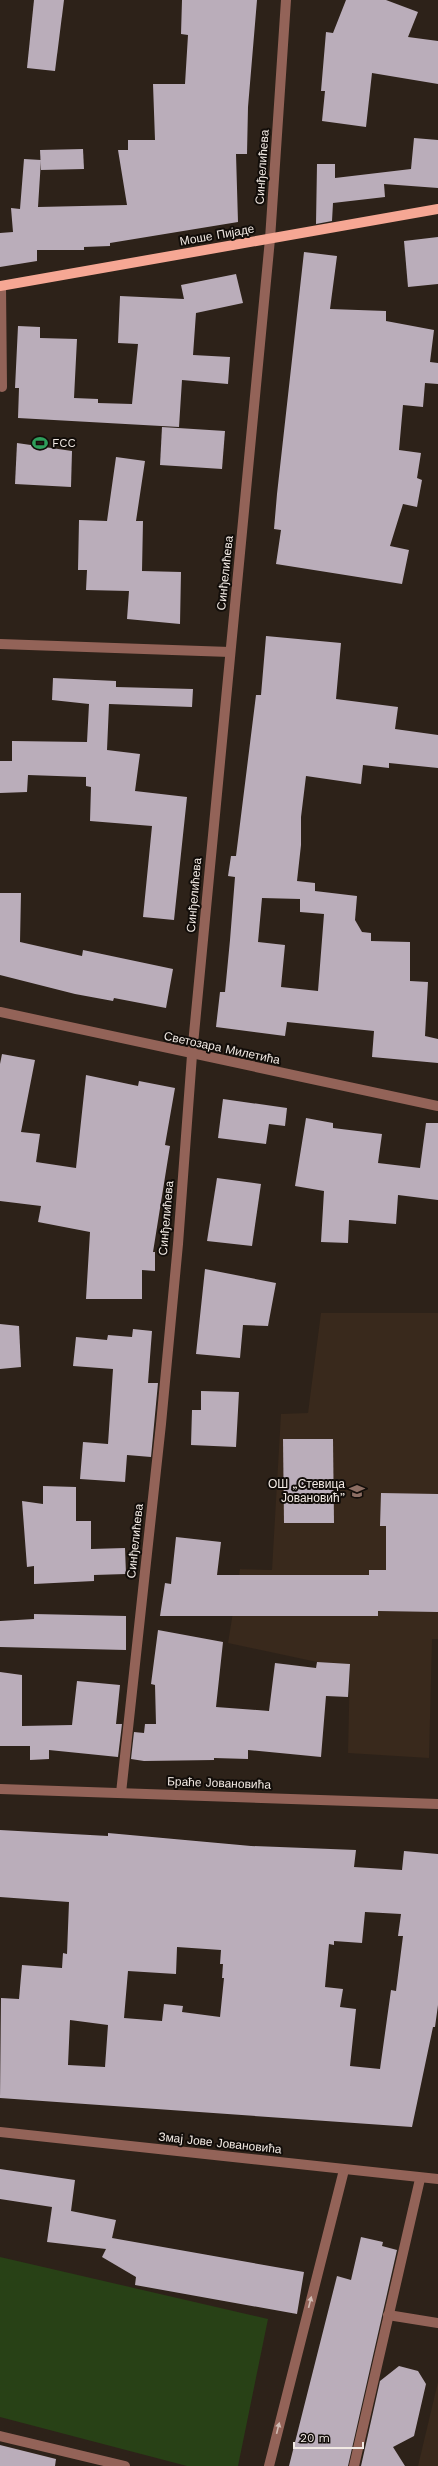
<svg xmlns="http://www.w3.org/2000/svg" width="438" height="2466" font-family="'Work Sans',sans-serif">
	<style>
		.built { fill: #39291c }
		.green { fill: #284116 }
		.building { fill: #baadba; fill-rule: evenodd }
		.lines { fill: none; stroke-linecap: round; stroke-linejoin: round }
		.minor { stroke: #936358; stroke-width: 10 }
		.major { stroke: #f6a794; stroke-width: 10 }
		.oneway { fill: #d1bbb3 }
		.labels { text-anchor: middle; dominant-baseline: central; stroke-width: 4; stroke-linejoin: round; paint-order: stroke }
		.street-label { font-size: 12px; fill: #f2eae4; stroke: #120d09 }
		.poi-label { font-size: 12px; fill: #f2eae4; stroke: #120d09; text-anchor: start }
	</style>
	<rect width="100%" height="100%" fill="#2d2219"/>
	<!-- built -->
	<g class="built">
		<polygon points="321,1313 438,1313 438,1639 432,1639 429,1758 348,1753 350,1664 317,1662 228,1643 240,1569 272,1570 281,1414 308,1413"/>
		<polygon points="438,2382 438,2466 418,2466"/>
	</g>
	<!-- green -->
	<polygon class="green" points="0,2257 268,2319 238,2466 187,2466 0,2417"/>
	<!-- building -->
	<g class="building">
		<polygon points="34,0 64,0 55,71 27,68"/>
		<polygon points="182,0 257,0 248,107 247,154 236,154 238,222 110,243 110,246 84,247 84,250 37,250 37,261 0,267 0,233 13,232 11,208 20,209 24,159 41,160 38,207 127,205 118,150 128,150 128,140 155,140 153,84 185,84 188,35 181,34"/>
		<polygon points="346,0 386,0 418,12 408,37 438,41 438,84 372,73 366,127 322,121 325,91 321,91 326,32 333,33"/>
		<polygon points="414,138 438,140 438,188 384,184 385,197 333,203 332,221 316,224 317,164 335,164 335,178 411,169"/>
		<polygon points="83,149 84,169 41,170 40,150"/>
		<polygon points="438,237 438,284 408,287 404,241"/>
		<polygon points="304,252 337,256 330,309 386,311 386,321 434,330 430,362 438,363 438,384 425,383 423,407 403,405 399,450 421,453 417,478 422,480 417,507 403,504 390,546 409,550 402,584 276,564 281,530 274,529 277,494"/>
		<polygon points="236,274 243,303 196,313 193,355 230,357 228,384 182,380 179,427 18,418 19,388 15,388 18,326 40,327 40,338 77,339 74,398 98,399 98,403 132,404 138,344 118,343 120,296 184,299 181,285"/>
		<polygon points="162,427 225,431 222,469 160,465"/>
		<polygon points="17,443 72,451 71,487 15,484"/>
		<polygon points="116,457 145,461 136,521 143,521 142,571 181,572 180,624 127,619 129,591 86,590 87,570 78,570 79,520 107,521"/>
		<path d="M266 636 341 643 336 699 398 707 395 729 438 735V768L389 763V768L363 765 361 784 306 776 301 817V845L297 881 315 883V891L357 896 355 920 362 932 371 933V941L410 942V981L428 982 425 1036 438 1039V1063L372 1057 374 1031 287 1022 285 1036 216 1027 220 992H225L230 940 235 877 228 876 231 856H236L256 695H261ZM262 898 300 899V912L324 914 318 991 281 987 285 945 258 942Z"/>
		<polygon points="53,678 116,681 116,687 193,689 192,707 109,704 107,750 140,754 135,791 187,797 174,920 143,917 152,826 90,821 91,787 86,786 86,777 28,775 27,792 0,793 0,761 12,761 12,741 87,742 89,704 52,700"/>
		<polygon points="0,893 21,893 20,942 82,956 83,950 173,969 166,1008 114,998 113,1001 75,994 0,975"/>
		<polygon points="2,1054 35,1060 21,1132 40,1134 36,1162 76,1168 86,1075 138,1086 139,1081 175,1088 165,1145 170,1146 153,1252 155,1252 155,1271 142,1270 142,1299 86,1299 90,1232 38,1222 41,1206 0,1201 0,1064"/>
		<polygon points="223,1099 287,1108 285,1126 269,1124 266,1144 218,1138"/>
		<polygon points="306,1118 333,1123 333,1128 382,1134 378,1163 420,1168 426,1123 438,1123 438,1200 398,1195 396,1224 349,1220 348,1243 321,1242 324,1191 295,1186"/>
		<polygon points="217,1178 261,1184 252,1246 207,1241"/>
		<polygon points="205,1269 276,1283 268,1326 243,1325 240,1358 196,1354"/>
		<polygon points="0,1324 19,1326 21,1367 0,1369"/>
		<polygon points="133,1329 152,1331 148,1383 158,1383 151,1457 127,1455 125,1482 80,1479 83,1442 108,1444 113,1369 73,1366 76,1337 107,1340 108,1335 132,1337"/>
		<polygon points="201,1391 239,1392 236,1447 191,1445 192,1410 201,1410"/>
		<polygon points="283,1439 333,1439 334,1523 284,1523"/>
		<polygon points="43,1486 76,1487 76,1521 91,1521 91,1549 125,1548 126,1574 94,1575 94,1581 34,1584 34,1566 27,1567 22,1501 43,1504"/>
		<polygon points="381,1493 438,1494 438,1612 378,1611 378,1616 160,1616 165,1583 171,1584 176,1537 221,1542 217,1575 369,1575 369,1570 386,1570 386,1526 380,1526"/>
		<polygon points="34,1614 126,1616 126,1650 0,1647 0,1621 34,1619"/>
		<polygon points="158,1630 223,1642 216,1707 269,1711 275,1663 316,1668 317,1662 350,1664 348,1697 326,1696 321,1757 248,1750 248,1759 214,1758 214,1760 144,1761 131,1759 134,1732 144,1733 145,1724 156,1724 155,1685 151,1684"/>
		<polygon points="0,1672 22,1675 22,1726 72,1725 77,1681 120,1685 116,1724 122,1724 118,1757 49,1750 49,1759 30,1760 30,1746 0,1746"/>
		<path d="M0 1830 108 1836V1833L251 1846 356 1850 354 1867 402 1870 404 1851 438 1854V2005L435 2027H433L412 2127 0 2098 1 1998 19 1999 22 1965 62 1968 63 1953 67 1954 69 1902 0 1897ZM365 1912 401 1914 398 1936H403L396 1991 391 1990 380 2069 350 2066 356 2009 340 2007 343 1989 325 1987 329 1944 334 1945V1941L362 1943ZM177 1947 221 1950 220 1964H223L222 1978H224L220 2017 182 2012 183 2006 164 2004 162 2021 124 2018 128 1971 176 1974ZM70 2020 108 2025 105 2067 68 2065Z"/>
		<polygon points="0,2169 75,2180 71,2211 116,2220 112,2238 304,2272 297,2314 135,2285 136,2277 102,2257 106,2249 47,2242 52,2207 0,2199"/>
		<polygon points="361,2237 383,2242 382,2246 397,2250 348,2466 289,2466 337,2276 351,2280"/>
		<polygon points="399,2366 418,2371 426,2384 414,2436 393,2447 405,2466 361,2466 380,2381"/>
		<polygon points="0,2445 56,2459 55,2466 0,2466"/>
	</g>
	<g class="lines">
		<!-- minor -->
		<g class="minor">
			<polyline points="1,286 2,387"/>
			<polyline points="0,644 230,652"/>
			<polyline points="0,1012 438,1106"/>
			<polyline points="0,1789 438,1804"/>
			<polyline points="121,1793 161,1424 178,1244 192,1055 270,239 286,0"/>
			<polyline points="0,2132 438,2179"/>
			<polyline points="388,2315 438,2323"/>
			<polyline points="0,2436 125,2466"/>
			<polyline points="269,2466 344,2170"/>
			<polyline points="354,2466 420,2179"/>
		</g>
		<!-- major -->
		<polyline class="major" points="0,286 438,209"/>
	</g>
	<!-- one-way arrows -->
	<defs><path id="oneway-solid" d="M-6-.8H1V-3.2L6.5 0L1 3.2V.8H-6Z"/></defs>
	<g class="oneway">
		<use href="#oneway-solid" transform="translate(310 2302) rotate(-76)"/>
		<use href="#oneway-solid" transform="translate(278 2428) rotate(-76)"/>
	</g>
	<!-- icons -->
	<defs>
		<symbol id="stadium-bare" viewBox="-9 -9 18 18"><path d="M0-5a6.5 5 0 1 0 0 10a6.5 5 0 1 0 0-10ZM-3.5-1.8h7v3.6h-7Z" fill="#2e9e5b" stroke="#120d09" stroke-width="2.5" paint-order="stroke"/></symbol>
		<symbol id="school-bare" viewBox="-9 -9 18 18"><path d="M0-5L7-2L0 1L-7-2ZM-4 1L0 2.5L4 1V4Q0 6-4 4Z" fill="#8d6e63" stroke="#120d09" stroke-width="2.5" paint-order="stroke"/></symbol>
	</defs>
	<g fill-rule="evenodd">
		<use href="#stadium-bare" x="29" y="432" width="22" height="22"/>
		<use href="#school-bare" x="346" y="1480" width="22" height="22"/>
	</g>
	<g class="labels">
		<!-- street labels -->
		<g class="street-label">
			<text transform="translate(262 167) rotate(-86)">Синђелићева</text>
			<text transform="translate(217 235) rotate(-10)">Моше Пијаде</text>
			<text transform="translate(225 573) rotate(-84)">Синђелићева</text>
			<text transform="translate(194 895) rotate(-85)">Синђелићева</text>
			<text transform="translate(222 1048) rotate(12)">Светозара Милетића</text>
			<text transform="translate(166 1218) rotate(-85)">Синђелићева</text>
			<text transform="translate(135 1541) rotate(-84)">Синђелићева</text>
			<text transform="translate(219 1783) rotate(2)">Браће Јовановића</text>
			<text transform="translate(220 2143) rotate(6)">Змај Јове Јовановића</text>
		</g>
		<!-- poi labels -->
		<g class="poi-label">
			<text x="52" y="443">FCC</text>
			<text x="345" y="1484" text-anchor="end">ОШ „Стевица<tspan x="345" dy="14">Јовановић”</tspan></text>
		</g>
	</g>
	<!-- scale -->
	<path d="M294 2442v6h69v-6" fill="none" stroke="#f2eae4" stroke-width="2"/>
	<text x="300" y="2442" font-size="12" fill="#f2eae4" stroke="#120d09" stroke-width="3" paint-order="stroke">20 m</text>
</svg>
